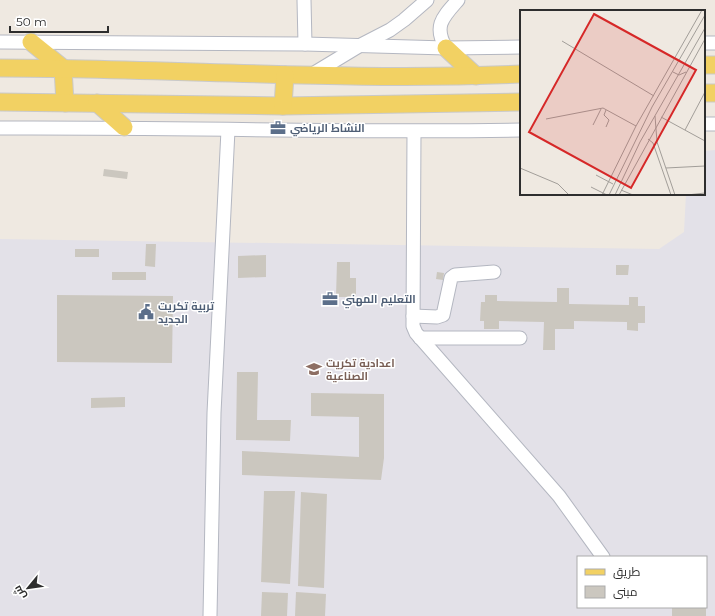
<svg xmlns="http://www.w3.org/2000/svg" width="715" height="616" font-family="Montserrat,Cairo,sans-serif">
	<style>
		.industrial { fill: #e3e1e8; fill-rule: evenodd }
		.building { fill: #cbc7bf }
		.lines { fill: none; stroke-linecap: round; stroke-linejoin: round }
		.minor-casing { stroke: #b4b7c1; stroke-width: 15 }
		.major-casing { stroke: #c9c9c9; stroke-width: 19 }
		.minor { stroke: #fff; stroke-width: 13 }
		.major { stroke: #f2d163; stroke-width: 17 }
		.labels { text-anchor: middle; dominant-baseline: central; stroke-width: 3; stroke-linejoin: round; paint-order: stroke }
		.service-label { font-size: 11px; font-weight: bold; fill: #4e5e75; stroke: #fff; text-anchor: start }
		.education-label { font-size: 11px; font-weight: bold; fill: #785e54; stroke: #fff; text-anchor: start }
		.inset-road { fill: none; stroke: #a29e99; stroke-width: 1 }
		.view { fill: #d62828; fill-opacity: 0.15; stroke: #d62828; stroke-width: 2 }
		.inset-edge { fill: none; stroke: #2e2e2e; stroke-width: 2 }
	</style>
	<rect width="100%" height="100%" fill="#efe9e1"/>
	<!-- industrial -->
	<path class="industrial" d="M715 150V616H0V239L659 249 684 232 686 194H704V151ZM578 557H706V607H578Z"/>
	<!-- building -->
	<g class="building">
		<polygon points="104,169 128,172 127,179 103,176"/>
		<polygon points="146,244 156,244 155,267 145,266"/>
		<rect x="75" y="249" width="24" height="8"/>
		<polygon points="266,255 266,277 238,278 238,256"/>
		<polygon points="337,262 350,262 350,278 356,278 356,297 336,297"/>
		<polygon points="616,265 629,265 628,275 616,275"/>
		<rect x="112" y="272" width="34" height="8"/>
		<polygon points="437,272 444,273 443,280 436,279"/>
		<polygon points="557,288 569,288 569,304 629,305 629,297 638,297 638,306 645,306 645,323 638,323 638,331 627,330 627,322 574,321 574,329 555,329 555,350 543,350 544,322 499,321 499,329 484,329 484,321 480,321 481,302 485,302 485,295 497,295 497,301 557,302"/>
		<polygon points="57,295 173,296 172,363 57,362"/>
		<polygon points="237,372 258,372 257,420 291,420 290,441 236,440"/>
		<polygon points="311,393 384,394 384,458 381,480 242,475 242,451 359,457 359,417 311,416"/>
		<polygon points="125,397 125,407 91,408 91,398"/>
		<polygon points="264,491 295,491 290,584 261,582"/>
		<polygon points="301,492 327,494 324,588 298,586"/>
		<polygon points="262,592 288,593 287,616 261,616"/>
		<polygon points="296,592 326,594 325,616 295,616"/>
		<rect x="672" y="607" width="34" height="9"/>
	</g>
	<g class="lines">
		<defs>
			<g id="minor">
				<polyline points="304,0 305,44"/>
				<polyline points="0,42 305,44 446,48 521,47"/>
				<polyline points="704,43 715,43"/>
				<path d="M446 48C433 26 443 17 458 0"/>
				<polyline points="311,75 359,46 390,30 404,20 427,0"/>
				<polyline points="704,124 715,124"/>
				<path d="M0 128C174 127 347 133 521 130"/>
				<polyline points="414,132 413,326 416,333 559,496 603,557"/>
				<polyline points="413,316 437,317 443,315 451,278 455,275 494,272"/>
				<polyline points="420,338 520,338"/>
				<polyline points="210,616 214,413 228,130"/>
			</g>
			<g id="major">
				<polyline points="31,42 63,68 65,103"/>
				<polyline points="446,48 476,76"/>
				<polyline points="704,65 715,65"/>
				<path d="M0 68C174 68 347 82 521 74"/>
				<polyline points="704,93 715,93"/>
				<polyline points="0,102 283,106 521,102"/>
				<polyline points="97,103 124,127"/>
				<polyline points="283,106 285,75"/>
			</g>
		</defs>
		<!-- minor casing -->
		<use href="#minor" class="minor-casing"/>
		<!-- major casing -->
		<use href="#major" class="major-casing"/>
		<!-- minor -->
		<use href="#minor" class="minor"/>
		<!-- major -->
		<use href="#major" class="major"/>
	</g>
	<!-- icons -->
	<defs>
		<symbol id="office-bare" viewBox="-9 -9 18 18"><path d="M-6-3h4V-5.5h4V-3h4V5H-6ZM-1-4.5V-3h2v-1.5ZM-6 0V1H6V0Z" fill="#5c6f8a" stroke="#fff" stroke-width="2.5" paint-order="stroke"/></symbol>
		<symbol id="civic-bare" viewBox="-9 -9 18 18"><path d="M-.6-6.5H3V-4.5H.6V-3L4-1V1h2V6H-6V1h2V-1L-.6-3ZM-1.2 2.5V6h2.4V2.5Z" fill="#5c6f8a" stroke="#fff" stroke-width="2.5" paint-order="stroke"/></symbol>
		<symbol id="school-bare" viewBox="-9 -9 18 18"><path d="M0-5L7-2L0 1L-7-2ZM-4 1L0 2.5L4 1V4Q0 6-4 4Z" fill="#8d6e63" stroke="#fff" stroke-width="2.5" paint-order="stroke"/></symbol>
	</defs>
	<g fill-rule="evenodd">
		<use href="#office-bare" x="267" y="117" width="22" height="22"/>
		<use href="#office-bare" x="319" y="288" width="22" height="22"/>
		<use href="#civic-bare" x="135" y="301" width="22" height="22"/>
		<use href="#school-bare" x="303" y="358" width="22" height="22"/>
	</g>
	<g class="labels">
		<!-- service labels -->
		<g class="service-label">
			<text x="290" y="128">النشاط الرياضي</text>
			<text x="342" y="299">التعليم المهني</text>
			<text x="158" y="306">تربية تكريت<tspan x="158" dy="13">الجديد</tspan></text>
		</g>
		<!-- education labels -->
		<g class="education-label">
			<text x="326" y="363">اعدادية تكريت<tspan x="326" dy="13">الصناعية</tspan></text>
		</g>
	</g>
	<!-- overview -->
	<g transform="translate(520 10)">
		<rect width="185" height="185" fill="#efe9e1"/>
		<path class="inset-road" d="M42 31 134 86M153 62 159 65 166 62M135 106 137 132 155 185M141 107 185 131M26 109 83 98 116 116M73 115 81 99M86 117 89 110 84 105 86 100M165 120 185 82M128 129 133 133 151 185M0 158 38 174 49 185M146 158 185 156M76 165 93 174M71 177 87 185M101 180 113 185M82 185 116 116 182 0M89 185 132 97 185 5M95 185 120 132 185 18M99 185 185 29M167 185 185 183"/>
		<path class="view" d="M74 4 176 60 111 178 9 122Z"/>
		<rect width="185" height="185" class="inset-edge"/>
	</g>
	<!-- legend -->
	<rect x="577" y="556" width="130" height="52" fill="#ffffff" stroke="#ababab"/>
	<rect x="585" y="569" width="20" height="6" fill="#f2d163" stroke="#ababab"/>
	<text x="613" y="576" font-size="12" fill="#2e2e2e">طريق</text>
	<rect x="585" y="586" width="20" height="12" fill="#cbc7bf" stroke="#ababab"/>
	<text x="613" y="596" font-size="12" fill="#2e2e2e">مبنى</text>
	<!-- north arrow -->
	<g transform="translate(28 588) rotate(241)" stroke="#ffffff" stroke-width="3" paint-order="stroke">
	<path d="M0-3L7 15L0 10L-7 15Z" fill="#2e2e2e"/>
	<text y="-6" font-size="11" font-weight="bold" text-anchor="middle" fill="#2e2e2e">ش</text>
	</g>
	<!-- scale -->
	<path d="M10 26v6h98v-6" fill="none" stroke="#2e2e2e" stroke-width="2"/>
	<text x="16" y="26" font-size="12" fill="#2e2e2e" stroke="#ffffff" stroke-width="3" paint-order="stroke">50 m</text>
</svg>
